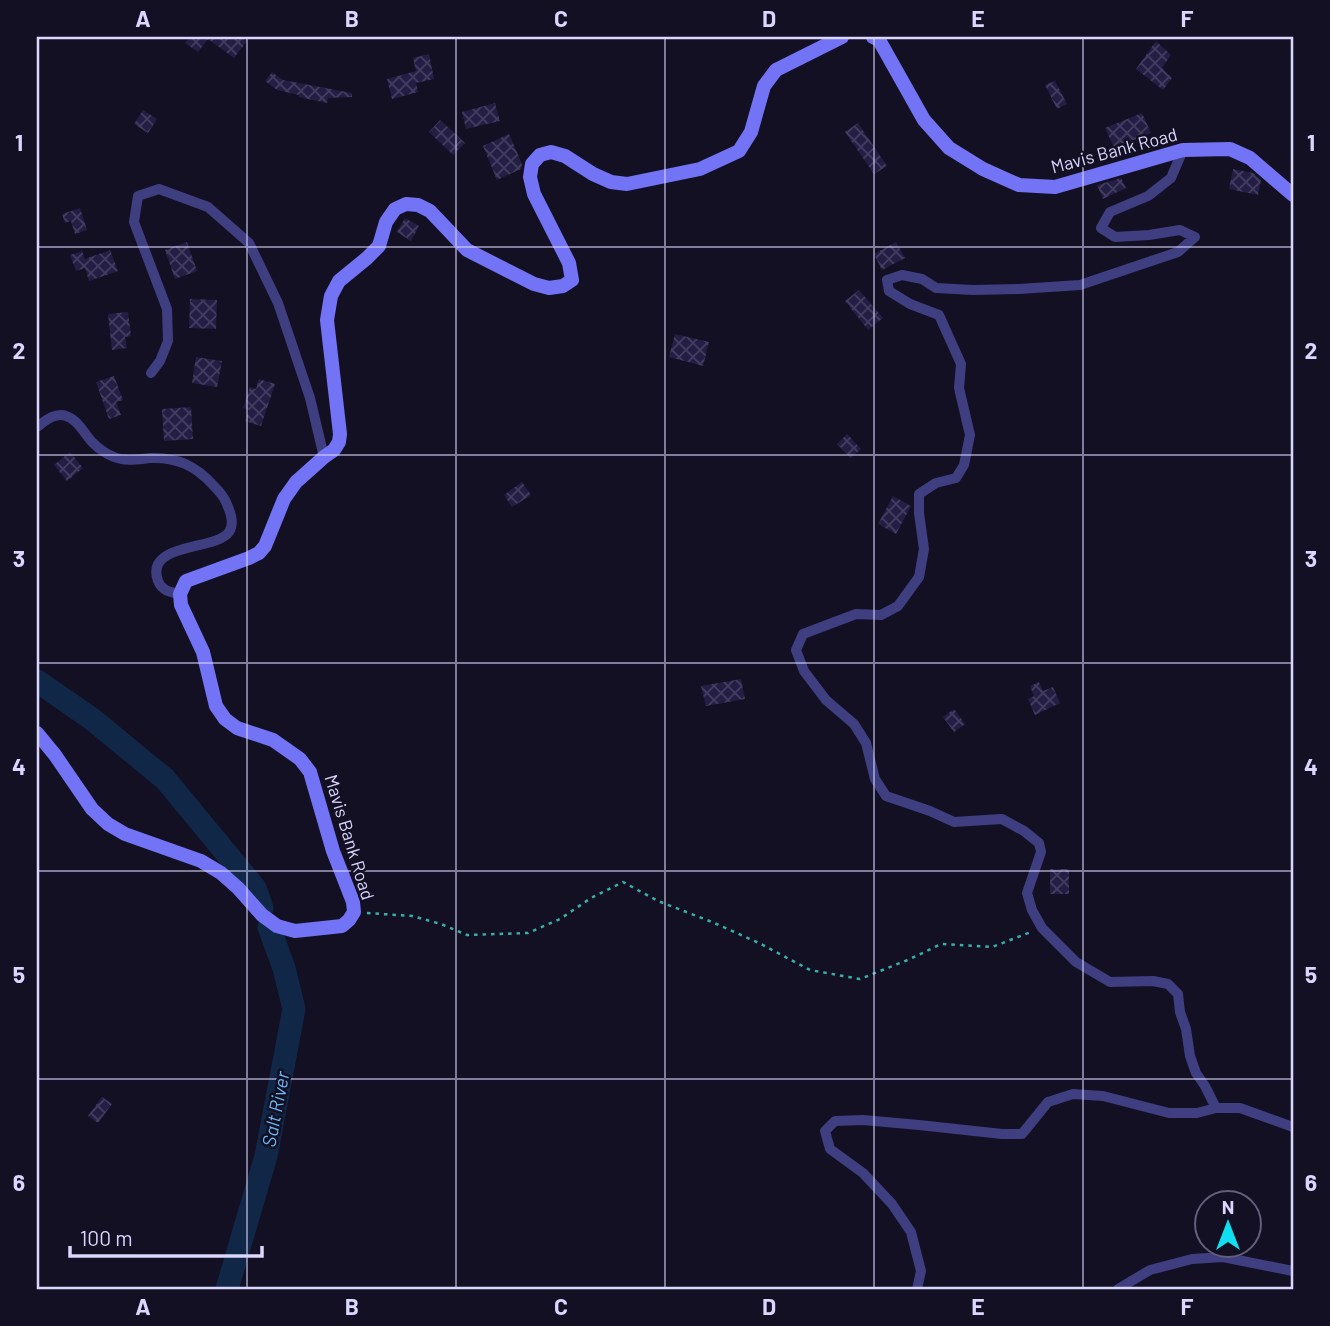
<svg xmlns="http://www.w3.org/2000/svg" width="1330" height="1326" font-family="Barlow,sans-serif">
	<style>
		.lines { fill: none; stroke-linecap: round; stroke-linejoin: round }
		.river { stroke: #112747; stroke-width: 23 }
		.building { fill: url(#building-cross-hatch) }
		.path { stroke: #37b0a5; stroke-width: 2.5; stroke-dasharray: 3.5 5; stroke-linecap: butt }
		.street { stroke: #3f3e80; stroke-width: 10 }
		.secondary { stroke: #7373f6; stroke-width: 14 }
		.grid { fill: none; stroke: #dad6fd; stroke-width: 2; stroke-opacity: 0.55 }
		.labels { text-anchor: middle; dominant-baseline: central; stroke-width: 5; stroke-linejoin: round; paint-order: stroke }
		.street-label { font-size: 18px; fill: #dad6fd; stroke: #131024 }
		.water-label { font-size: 19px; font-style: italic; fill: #6bb9f6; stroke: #131024 }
		.neatline { fill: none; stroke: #dad6fd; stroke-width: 2.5 }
		.grid-label { font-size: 23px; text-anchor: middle; font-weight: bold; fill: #dad6fd }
	</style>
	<defs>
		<pattern id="building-cross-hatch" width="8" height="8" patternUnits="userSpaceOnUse" patternTransform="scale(1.75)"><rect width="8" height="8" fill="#241d44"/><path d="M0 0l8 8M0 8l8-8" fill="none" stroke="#433d60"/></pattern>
	</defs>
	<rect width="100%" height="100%" fill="#131024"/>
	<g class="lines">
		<!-- river -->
		<g class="river">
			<polyline points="37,681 92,719 165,779 255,888 262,908"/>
			<polyline points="227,1289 266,1156 294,1009 284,968 269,927"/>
		</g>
	</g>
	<!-- building -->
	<g class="building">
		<polygon points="190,37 241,37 247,41 234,58 208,39 198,52 185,43"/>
		<polygon points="1156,41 1171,55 1162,68 1172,78 1163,90 1136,69"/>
		<polygon points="429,54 434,79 416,83 418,92 392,99 387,79 416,71 413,58"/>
		<polygon points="272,72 283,80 352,93 352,97 328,98 327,103 299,97 299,95 277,90 265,81"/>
		<polygon points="1055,81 1067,104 1057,109 1045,85"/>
		<polygon points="495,103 500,121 466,129 462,112"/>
		<polygon points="143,110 157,119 148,133 134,124"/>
		<polygon points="1142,113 1151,133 1114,148 1105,128"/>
		<polygon points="440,120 465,143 453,155 429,132"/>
		<polygon points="858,123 887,166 874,174 845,132"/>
		<polygon points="509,134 522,164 521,169 497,180 483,146"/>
		<polygon points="1233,169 1253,173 1261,180 1258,195 1229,189"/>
		<polygon points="1121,178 1126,188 1103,199 1097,185"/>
		<polygon points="80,208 87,230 75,234 71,221 65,223 62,214"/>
		<polygon points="405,218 419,226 411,241 397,232"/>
		<polygon points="187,242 197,271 175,279 165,250"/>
		<polygon points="896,242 905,258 882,270 874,254"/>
		<polygon points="110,250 118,271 89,281 85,268 76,271 70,255 82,251 85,259"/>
		<polygon points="859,290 883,318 868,330 845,301"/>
		<polygon points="190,299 217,300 216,329 189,328"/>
		<polygon points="128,312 131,336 125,337 127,348 112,350 108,314"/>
		<polygon points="675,334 709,342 703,366 669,357"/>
		<polygon points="196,357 222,361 217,387 192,383"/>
		<polygon points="114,376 123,400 116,402 121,415 109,419 96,382"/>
		<polygon points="259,379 275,384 261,426 245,421 249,410 243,408 250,387 256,389"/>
		<polygon points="191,407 193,439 164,441 162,409"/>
		<polygon points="847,434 861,449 851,458 837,444"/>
		<polygon points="70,452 83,468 67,481 54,465"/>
		<polygon points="522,482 531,495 512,507 504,495"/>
		<polygon points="893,496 911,506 896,534 878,524"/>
		<polygon points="741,679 745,699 706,706 701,686"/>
		<polygon points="1039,682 1043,691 1053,687 1060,703 1035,715 1028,699 1034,696 1030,686"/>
		<polygon points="954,709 965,724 954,732 943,717"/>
		<rect x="1050" y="869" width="19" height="25"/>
		<polygon points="102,1097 112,1104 98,1123 88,1116"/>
	</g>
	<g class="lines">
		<!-- path -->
		<polyline class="path" points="367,913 412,916 441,924 467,935 528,933 560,919 591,898 623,882 658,901 712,922 759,943 810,970 860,979 910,959 941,944 992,947 1031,932"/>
		<!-- street -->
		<g class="street">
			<polyline points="151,373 160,361 168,341 167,309 134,222 138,196 159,189 208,207 249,243 278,303 310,398 324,457"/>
			<path d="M37 427C45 421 55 412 66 416 77 419 84 433 92 442 98 448 106 454 114 457 126 462 139 459 151 458 177 457 196 466 213 485 218 490 223 495 226 502 230 511 235 523 229 532 216 551 144 542 158 581 162 591 170 592 180 594"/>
			<polyline points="1216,1108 1240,1108 1293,1127"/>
			<polyline points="917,1289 921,1271 911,1232 892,1204 863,1173 830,1149 825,1131 835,1121 863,1120 919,1125 1002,1134 1022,1134 1048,1102 1073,1094 1103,1096 1169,1113 1197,1113 1216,1108 1205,1086 1196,1073 1190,1056 1186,1029 1180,1012 1178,994 1168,984 1153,981 1110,982 1076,962 1042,928 1032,910 1027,893 1041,852 1039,843 1024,831 1002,819 954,822 930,811 886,796 875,779 866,743 854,724 826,700 804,671 796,650 803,634 856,614 881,615 898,606 919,577 924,549 919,513 919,494 936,483 956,478 964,465 970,435 959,388 961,364 939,315 910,304 889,291 887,280 902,275 922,279 936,288 973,290 1019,289 1080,285 1178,252 1195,237 1180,230 1149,235 1115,237 1101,228 1110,212 1148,196 1171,178 1183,150"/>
			<polyline points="1118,1289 1150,1270 1192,1259 1223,1257 1293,1271"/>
		</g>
		<!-- secondary -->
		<g class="secondary">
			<polyline points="873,37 879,40 924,120 949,148 983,169 1019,185 1055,187 1183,150 1230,149 1250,158 1293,195"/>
			<polyline points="37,733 55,755 92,809 108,824 125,834 201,861 221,873 238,888 262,915 277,926 295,931 342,926 349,920 354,912 353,902 333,851 310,772 300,759 273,740 237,728 225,719 216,706 203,652 181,605 180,594 186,581 249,558 259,553 265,546 284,499 296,482 324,457 334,450 339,442 340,434 327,320 331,296 339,281 367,258 379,246 386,222 395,209 406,204 418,205 430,211 467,250 534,284 549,288 563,286 572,280 569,263 534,194 530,177 532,164 540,155 551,152 565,156 593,174 611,182 627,184 700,169 739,151 751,132 764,86 776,70 842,37"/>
		</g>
	</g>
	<!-- grid -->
	<path class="grid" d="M247 37V1289M456 37V1289M665 37V1289M874 37V1289M1083 37V1289M37 247H1293M37 455H1293M37 663H1293M37 871H1293M37 1079H1293"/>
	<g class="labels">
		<!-- street labels -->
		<g class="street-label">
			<text transform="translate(1114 150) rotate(-15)">Mavis Bank Road</text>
			<text transform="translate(350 837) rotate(73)">Mavis Bank Road</text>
		</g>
		<!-- water labels -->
		<g class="water-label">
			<text transform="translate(275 1109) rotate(-79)">Salt River</text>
		</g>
	</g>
	<!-- border -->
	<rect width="1330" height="1326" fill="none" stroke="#131024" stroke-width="77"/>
	<!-- north arrow -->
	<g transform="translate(1228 1224)"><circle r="33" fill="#131024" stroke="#635f7b" stroke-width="2"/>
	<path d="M0-5L12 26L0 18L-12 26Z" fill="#0fdff0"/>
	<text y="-10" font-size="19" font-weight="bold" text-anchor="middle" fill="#dad6fd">N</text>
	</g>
	<!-- scale -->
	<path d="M70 1246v10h192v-10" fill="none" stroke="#dad6fd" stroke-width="3.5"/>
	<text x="80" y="1246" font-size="21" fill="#dad6fd" stroke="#131024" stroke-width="5" paint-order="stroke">100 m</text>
	<rect x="38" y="38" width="1254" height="1250" class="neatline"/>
	<g class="grid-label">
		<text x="143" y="27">A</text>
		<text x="352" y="27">B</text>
		<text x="561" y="27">C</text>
		<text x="769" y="27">D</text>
		<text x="978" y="27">E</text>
		<text x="1187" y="27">F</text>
		<text x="19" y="151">1</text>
		<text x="1311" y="151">1</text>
		<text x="19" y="359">2</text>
		<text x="1311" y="359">2</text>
		<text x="19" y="567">3</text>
		<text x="1311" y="567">3</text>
		<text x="19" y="775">4</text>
		<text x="1311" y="775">4</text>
		<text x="19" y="983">5</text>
		<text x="1311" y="983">5</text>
		<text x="19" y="1191">6</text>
		<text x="1311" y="1191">6</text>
		<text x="143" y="1315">A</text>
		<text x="352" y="1315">B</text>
		<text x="561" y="1315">C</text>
		<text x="769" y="1315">D</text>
		<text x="978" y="1315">E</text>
		<text x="1187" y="1315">F</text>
	</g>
</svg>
